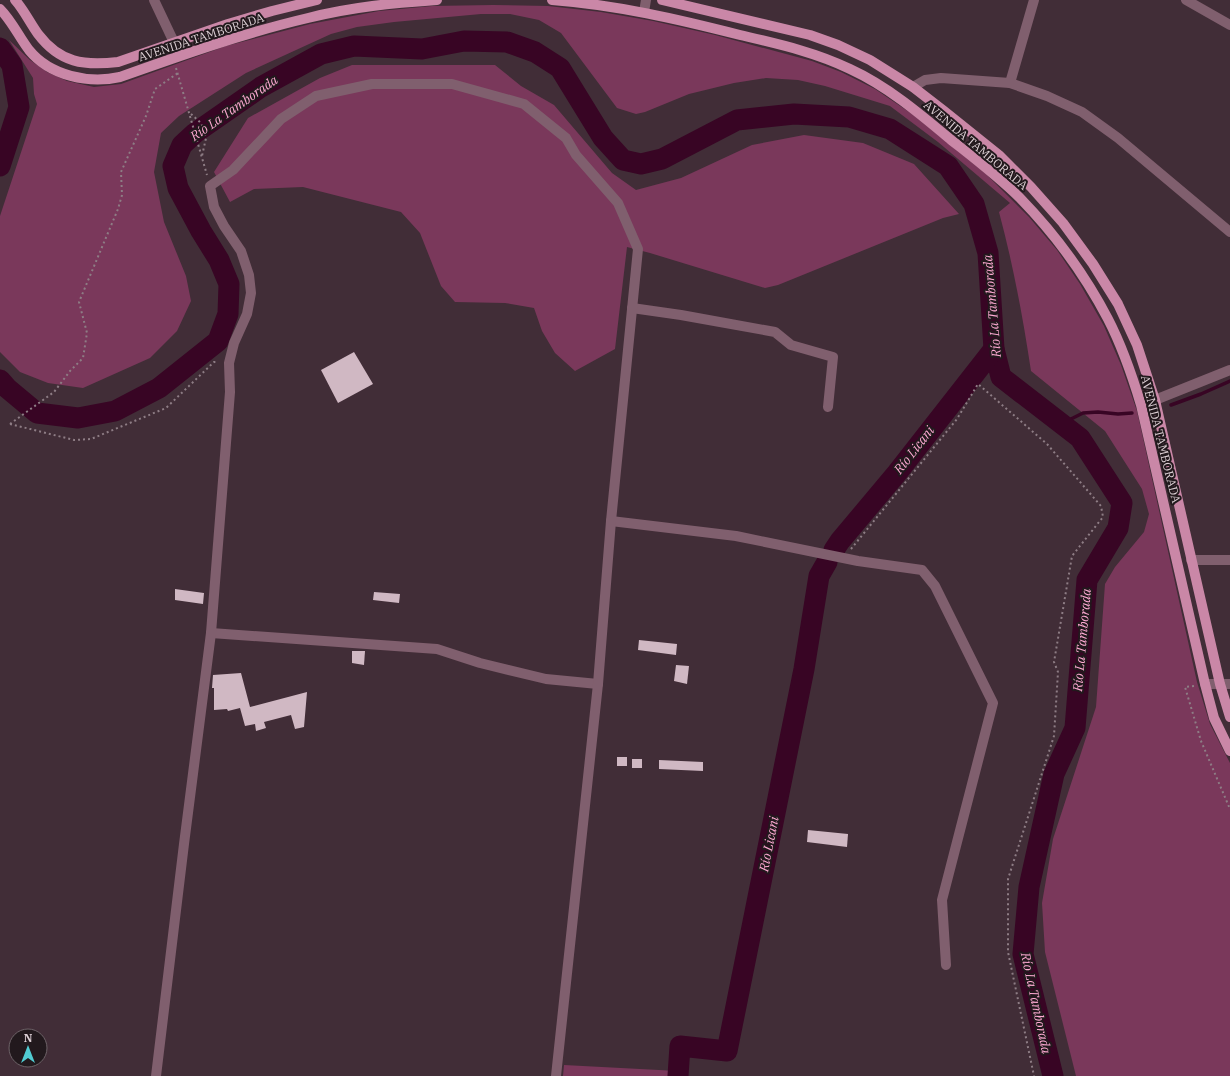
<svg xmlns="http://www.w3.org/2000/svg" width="1230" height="1076" font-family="'IBM Plex Serif',serif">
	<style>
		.green { fill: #7a385b }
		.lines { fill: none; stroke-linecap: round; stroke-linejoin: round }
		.stream { stroke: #380524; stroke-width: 3.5 }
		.river { stroke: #380524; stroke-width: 21 }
		.building { fill: #d0b8c3 }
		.path { stroke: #8e7d85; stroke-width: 2; stroke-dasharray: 2 3; stroke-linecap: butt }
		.minor { stroke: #805f6e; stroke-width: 10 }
		.major { stroke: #ca87a7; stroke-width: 10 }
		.labels { text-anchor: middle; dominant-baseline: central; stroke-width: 4; stroke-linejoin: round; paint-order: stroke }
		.street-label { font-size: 12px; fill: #ddd0d5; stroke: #22191d }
		.water-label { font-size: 13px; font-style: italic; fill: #feaad3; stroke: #22191d }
	</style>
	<rect width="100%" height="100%" fill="#412d37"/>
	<!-- green -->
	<g class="green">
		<path d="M493 5 548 6 601 12 653 21 715 35 812 61 841 72 875 89 912 114 986 174 1029 217 1057 250 1080 284 1104 326 1121 365 1137 411 1197 682 1210 724 1230 763V1076H1076L1045 952 1042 903 1053 839 1096 707 1105 584 1115 567 1144 532 1149 514 1142 489 1105 431 1031 371C1023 318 1013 264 999 212L1010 203 938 142 890 106 825 86 798 80 766 78 734 83 689 94 645 112 636 114 617 108 561 33 539 20 510 14H481L394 22 357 27 331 34 246 73 179 116 161 133 154 172 164 222 186 276 191 301 177 331 150 358 83 388 48 383 20 372 0 352V216L37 104 34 94 33 78 9 40 30 60 47 72 67 81 94 87 121 84 226 46 310 24 379 11 432 6Z"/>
		<polygon points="352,65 495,65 521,86 554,105 612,173 636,190 681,178 752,145 804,135 863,143 914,164 959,214 943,218 778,285 765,288 650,253 627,247 615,349 575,371 555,353 542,331 534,308 505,303 455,302 441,286 420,233 401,212 303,187 254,189 230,202 214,172 248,118 320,78"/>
		<polygon points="564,1065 678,1071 678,1076 563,1076"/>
	</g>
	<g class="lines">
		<!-- stream -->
		<g class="stream">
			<polyline points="1171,405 1201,394 1230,381"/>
			<polyline points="1061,424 1083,413 1098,412 1118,414 1132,413"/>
		</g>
		<!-- river -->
		<g class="river">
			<polyline points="0,48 12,65 19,107 0,166"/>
			<polyline points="0,380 7,388 37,413 78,418 115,411 159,388 218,341 228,314 229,284 219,260 201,231 178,188 173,166 182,145 195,133 261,87 321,54 354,46 422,49 464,41 507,42 535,52 560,68 603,138 623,160 641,164 662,159 737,120 794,114 849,117 890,129 948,166 974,204 988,253 994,349 1001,377 1080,438 1122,503 1118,528 1087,580 1075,728 1054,774 1029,887 1023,954 1053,1076"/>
			<polyline points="834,550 840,541 897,473 994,349"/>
			<polyline points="678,1076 680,1046 727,1051 804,669 819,576 827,562"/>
		</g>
	</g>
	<!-- building -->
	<g class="building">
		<polygon points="354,352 373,384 338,403 321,370"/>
		<polygon points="175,589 204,593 203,604 175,600"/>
		<polygon points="374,592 400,594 399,603 373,600"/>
		<polygon points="639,640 677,644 676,655 638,650"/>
		<polygon points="352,651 365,651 364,665 352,663"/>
		<polygon points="676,665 689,666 687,684 674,681"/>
		<polygon points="241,673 250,707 307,692 304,727 295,729 291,715 264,722 266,728 256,731 255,724 245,726 240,708 228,711 227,709 214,710 214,688 212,688 213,675"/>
		<rect x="617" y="757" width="10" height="9"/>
		<rect x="632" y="759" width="10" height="9"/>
		<polygon points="659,760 703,762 703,771 659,769"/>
		<polygon points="808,830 848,834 847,847 807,842"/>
	</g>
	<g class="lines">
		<!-- path -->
		<g class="path">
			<polyline points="176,68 207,175"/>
			<polyline points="191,114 201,123 206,138 202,156"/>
			<polyline points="10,424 54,392 70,371 83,358 87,333 79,302 118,209 122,195 121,172 146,116 155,89 178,73"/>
			<polyline points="10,424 74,440 91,439 166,408 214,362 218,362"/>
			<polyline points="851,549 957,419 978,384 1047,444 1101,506 1103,517 1072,556 1054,662 1058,672 1054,736 1008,879 1008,952 1034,1076"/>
			<polyline points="1194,686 1185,687 1201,741 1230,809"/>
		</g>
		<!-- minor -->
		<g class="minor">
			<polyline points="154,0 180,55"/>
			<polyline points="1186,0 1230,25"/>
			<polyline points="644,12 646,0"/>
			<polyline points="1010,83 1034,0"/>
			<polyline points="913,87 925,80 941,78 1010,83 1047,96 1082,112 1118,138 1230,232"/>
			<polyline points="632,308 681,315 775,332 791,345 833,357 828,407"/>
			<polyline points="1155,400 1230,370"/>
			<polyline points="611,521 736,536 858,561 922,570 935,586 993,703 942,900 946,965"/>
			<polyline points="1191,560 1230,560"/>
			<polyline points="211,633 437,649 480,663 546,679 598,684"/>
			<polyline points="1205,684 1230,684"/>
			<polyline points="156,1076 184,844 211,633 230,392 229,363 234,343 247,314 251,293 249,275 241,251 224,226 214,207 210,186 233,170 281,119 316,96 372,84 452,84 524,104 566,138 576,155 618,203 638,249 611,521 598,684 556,1076"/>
		</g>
		<!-- major -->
		<g class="major">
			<path d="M15 0C24 10 30 23 38 34 60 63 84 66 118 62L228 24 272 11 317 0"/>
			<path d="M552 0C617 5 677 19 740 35 778 44 815 52 850 69 887 86 919 113 950 139 974 158 999 177 1020 198 1055 234 1085 275 1108 319 1122 346 1132 375 1141 405L1205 684 1214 718 1230 751"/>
			<polyline points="662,0 810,35 838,45 870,60 913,87 944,111 1000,156 1031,187 1063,223 1093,264 1118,304 1137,345 1155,400 1220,684 1230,717"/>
			<path d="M0 9C12 21 19 37 29 50 50 76 89 84 120 77 182 55 244 33 308 18 351 7 394 3 437 0"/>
		</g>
	</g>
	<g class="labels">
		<!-- street labels -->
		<g class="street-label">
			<text transform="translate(201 37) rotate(-18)">AVENIDA TAMBORADA</text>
			<text transform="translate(976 145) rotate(40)">AVENIDA TAMBORADA</text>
			<text transform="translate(1161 439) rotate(76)">AVENIDA TAMBORADA</text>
		</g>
		<!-- water labels -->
		<g class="water-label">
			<text transform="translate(234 108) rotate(-35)">Río La Tamborada</text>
			<text transform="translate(992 306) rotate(-95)">Río La Tamborada</text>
			<text transform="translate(914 450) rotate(-52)">Río Licani</text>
			<text transform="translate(1082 640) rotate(-85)">Río La Tamborada</text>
			<text transform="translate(769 844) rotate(-79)">Río Licani</text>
			<text transform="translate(1036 1003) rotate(78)">Río La Tamborada</text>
		</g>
	</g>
	<!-- north arrow -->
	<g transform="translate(28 1048)"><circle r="19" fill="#22191d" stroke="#6d6267"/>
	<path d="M0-3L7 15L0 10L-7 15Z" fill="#51ccd2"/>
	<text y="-6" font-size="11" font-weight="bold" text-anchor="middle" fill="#ddd0d5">N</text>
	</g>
</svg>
